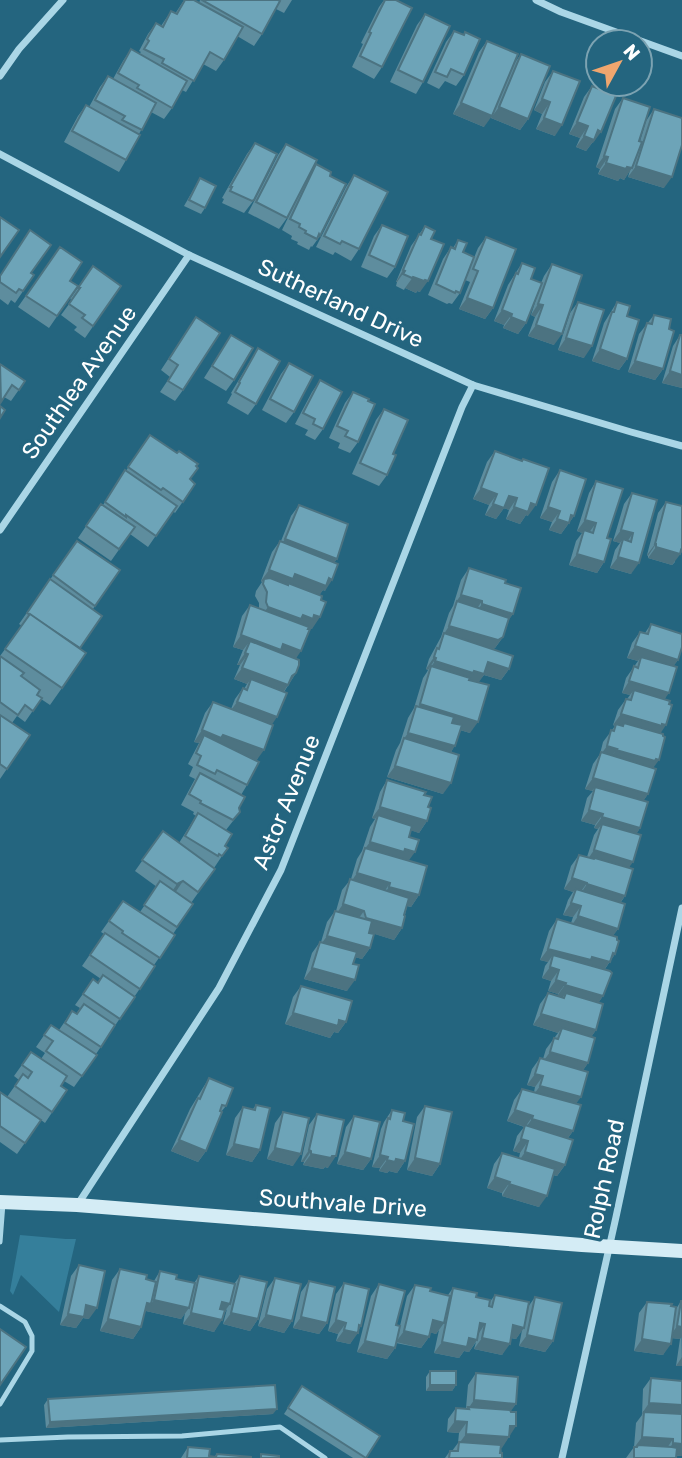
<svg xmlns="http://www.w3.org/2000/svg" width="682" height="1458" font-family="Rubik,sans-serif">
	<style>
		.green { fill: #357f9b }
		.lines { fill: none; stroke-linecap: round; stroke-linejoin: round }
		.lane { stroke: #aad6e6; stroke-width: 5 }
		.street { stroke: #aad6e6; stroke-width: 7 }
		.secondary { stroke: #d4ecf5; stroke-width: 14 }
		.wall { fill: #5e8d9e }
		.shaded-wall { fill: #4c7381 }
		.building { fill: #6da4b8; stroke: #4c7381; stroke-width: 2 }
		.labels { text-anchor: middle; dominant-baseline: central; stroke-width: 7; stroke-linejoin: round; paint-order: stroke }
		.street-label { font-size: 23px; fill: #fff; stroke: #24657f }
	</style>
	<rect width="100%" height="100%" fill="#24657f"/>
	<!-- green -->
	<polygon class="green" points="20,1235 66,1239 76,1239 59,1312 21,1275 13,1295 10,1291"/>
	<g class="lines">
		<!-- lane -->
		<g class="lane">
			<polyline points="0,1242 3,1203"/>
			<polyline points="0,1306 25,1322 32,1336 32,1351 0,1404"/>
			<polyline points="0,1440 68,1437 182,1436 280,1427 325,1458"/>
		</g>
		<!-- street -->
		<g class="street">
			<polyline points="536,0 561,12 682,56"/>
			<polyline points="0,76 19,49 63,0"/>
			<polyline points="0,154 189,255 473,385 631,432 682,446"/>
			<polyline points="0,530 189,255"/>
			<polyline points="78,1204 219,988 281,870 462,407 473,385"/>
			<polyline points="562,1458 616,1217 682,908"/>
		</g>
		<!-- secondary -->
		<polyline class="secondary" points="0,1202 77,1205 582,1245 682,1251"/>
	</g>
	<!-- wall -->
	<g class="wall">
		<polygon points="184,0 199,3 200,0 292,0 284,13 276,9 262,34 254,46 237,36 224,60 216,71 203,64 186,92 182,90 172,108 164,119 151,112 139,134 126,160 119,172 64,142 78,116 86,105 89,107 100,87 108,76 113,79 123,61 131,49 139,54 141,52 139,51 148,34 156,23 161,26 171,11 175,14"/>
		<polygon points="384,0 396,0 382,67 374,79 352,67 363,44 361,43 379,7"/>
		<polygon points="425,14 423,82 416,94 390,82 417,25"/>
		<polygon points="454,31 464,75 456,86 445,81 439,89 427,83 446,42"/>
		<polygon points="487,41 484,127 453,114 479,52"/>
		<polygon points="521,54 528,119 520,130 491,118 513,65"/>
		<polygon points="553,71 555,136 536,129 542,114 534,110 545,82"/>
		<polygon points="592,86 593,143 592,143 586,151 576,147 580,138 569,134 584,97"/>
		<polygon points="623,98 640,141 646,121 654,109 664,188 628,177 630,170 624,180 620,178 618,181 598,174 600,169 596,167 615,109"/>
		<polygon points="255,143 254,200 244,213 222,203 224,199 222,198 247,154"/>
		<polygon points="286,144 310,174 316,164 330,176 320,236 312,247 311,246 309,250 297,244 298,242 291,239 292,236 282,230 301,191 287,218 279,229 248,213 278,155"/>
		<polygon points="354,175 359,249 351,261 335,252 333,255 316,247 346,187"/>
		<polygon points="200,178 205,208 201,214 184,206"/>
		<polygon points="382,225 395,267 387,278 361,267 374,236"/>
		<polygon points="425,226 431,239 420,292 417,291 416,293 405,288 404,290 396,286 397,282 396,282 411,246"/>
		<polygon points="486,237 493,308 485,319 459,309 470,282 465,280 478,248"/>
		<polygon points="458,240 463,252 460,293 452,304 449,303 447,304 428,295 443,259 451,247 453,248"/>
		<polygon points="60,247 70,281 78,286 49,328 18,307"/>
		<polygon points="522,263 531,279 541,283 544,276 552,264 554,345 528,336 535,317 531,315 538,293 526,323 518,334 503,328 504,325 494,321 508,285"/>
		<polygon points="93,266 121,286 85,338 74,330 77,327 61,315 72,300 70,299"/>
		<polygon points="31,273 34,275 15,303 11,300 8,305 0,299 0,275"/>
		<polygon points="578,302 584,358 558,350 570,313"/>
		<polygon points="617,302 627,316 627,359 619,370 592,361 604,323"/>
		<polygon points="654,315 669,329 663,369 655,380 628,372 639,334"/>
		<polygon points="188,329 183,390 175,401 160,392 170,377 161,370"/>
		<polygon points="231,335 234,380 226,391 204,378"/>
		<polygon points="680,335 682,335 682,388 662,383 673,346"/>
		<polygon points="258,348 256,404 248,415 227,403 232,394 231,393"/>
		<polygon points="289,363 294,412 286,423 262,410 281,374"/>
		<polygon points="0,364 25,381 11,401 4,397 0,403"/>
		<polygon points="320,380 323,429 315,440 305,435 308,430 295,424 312,392"/>
		<polygon points="353,392 358,442 350,453 338,448 340,443 329,438 345,403"/>
		<polygon points="384,409 393,454 387,475 379,486 352,474 376,420"/>
		<polygon points="150,435 190,479 195,484 175,513 173,511 148,547 130,534 111,561 78,538 101,504 103,505"/>
		<polygon points="495,451 522,461 523,459 528,516 526,515 520,524 506,519 509,510 504,508 496,519 485,515 489,505 473,499 487,462"/>
		<polygon points="560,470 574,516 561,534 549,530 552,522 540,518 552,482"/>
		<polygon points="596,481 607,538 604,562 597,573 569,565 576,541 582,533 577,531 589,493"/>
		<polygon points="632,493 657,500 631,574 610,568 615,550 620,543 613,541 624,504"/>
		<polygon points="666,502 675,562 672,565 648,558 648,556 647,555 658,513"/>
		<polygon points="299,505 337,559 334,562 325,591 323,590 319,595 312,629 309,627 296,658 296,673 284,692 247,785 241,795 239,808 240,812 226,830 222,856 214,868 215,869 191,903 193,904 173,934 175,935 154,965 155,966 96,1054 97,1055 74,1087 64,1081 61,1086 67,1090 45,1123 41,1120 17,1154 0,1142 0,1092 7,1097 19,1080 14,1076 31,1052 41,1059 45,1053 36,1047 51,1025 59,1030 72,1011 76,1014 80,1008 75,1005 85,991 98,983 101,979 82,966 104,934 101,932 123,901 140,912 157,887 135,871 163,831 179,843 196,816 193,814 194,812 181,805 195,779 189,776 193,767 188,764 199,743 194,742 205,713 213,702 231,709 235,699 243,688 244,689 247,684 234,679 240,665 237,665 243,650 233,647 242,616 250,605 259,608 259,603 255,596 256,591 262,582 261,581 272,552 280,541 281,541 291,516"/>
		<polygon points="77,541 120,570 93,609 80,649 62,688 50,705 41,699 25,722 17,716 12,723 30,735 0,779 0,656 22,626 19,624"/>
		<polygon points="469,568 505,583 513,614 508,620 503,637 495,648 493,649 509,669 501,680 484,675 478,682 470,733 460,730 451,753 443,794 387,777 396,750 400,743 408,718 414,708 423,678 427,672 428,670 426,669 429,659 441,637 449,613 453,606 461,580"/>
		<polygon points="651,624 678,660 673,666 665,699 660,734 648,794 643,801 640,828 636,834 629,868 625,896 621,902 618,929 613,935 615,954 605,969 603,996 598,1003 596,1030 591,1037 588,1063 583,1070 576,1104 573,1131 568,1138 565,1165 557,1176 553,1175 539,1207 502,1196 502,1193 487,1188 494,1164 502,1153 519,1158 520,1153 513,1151 517,1136 524,1127 507,1121 514,1100 522,1089 534,1092 535,1087 527,1085 532,1069 540,1058 543,1059 546,1049 558,1033 533,1025 540,1004 548,993 557,996 558,994 548,991 551,981 542,978 545,966 548,962 540,960 549,931 557,919 571,923 573,917 563,915 568,900 573,892 564,889 571,866 579,855 587,857 594,835 598,829 594,828 595,825 581,821 587,798 593,791 585,789 593,764 600,754 603,742 615,726 613,725 618,710 626,699 627,699 630,695 622,693 626,678 638,661 627,658 632,643 640,632 645,633"/>
		<polygon points="387,780 424,795 428,807 427,821 419,833 411,830 409,837 409,861 419,895 411,907 407,906 402,928 394,940 369,932 370,948 362,959 355,957 347,991 304,979 312,953 320,942 321,942 327,922 335,911 336,911 342,890 351,879 357,859 362,851 370,827 375,819 372,818 380,792"/>
		<polygon points="301,986 346,1022 338,1033 334,1032 330,1038 285,1024 293,997"/>
		<polygon points="209,1078 226,1106 221,1112 206,1151 198,1162 171,1151 190,1109"/>
		<polygon points="256,1105 260,1150 252,1162 226,1155 235,1118 243,1107 253,1109"/>
		<polygon points="425,1106 440,1164 432,1176 407,1170 417,1117"/>
		<polygon points="392,1110 403,1121 405,1161 397,1173 389,1171 387,1173 379,1171 380,1168 372,1167 381,1129 384,1122"/>
		<polygon points="283,1112 293,1166 267,1159 275,1123"/>
		<polygon points="317,1114 328,1168 325,1167 323,1169 303,1165 304,1162 301,1162 309,1125"/>
		<polygon points="354,1116 371,1159 363,1170 337,1164 346,1127"/>
		<polygon points="79,1265 89,1319 83,1318 76,1328 60,1325 71,1276"/>
		<polygon points="120,1269 146,1279 154,1281 160,1271 176,1279 194,1283 199,1276 234,1284 240,1276 258,1319 250,1331 223,1324 227,1309 214,1332 183,1324 185,1313 181,1319 146,1311 144,1314 141,1327 133,1339 100,1331 112,1280"/>
		<polygon points="275,1278 292,1321 284,1333 258,1326 267,1289"/>
		<polygon points="309,1281 327,1323 319,1334 293,1328 301,1292"/>
		<polygon points="344,1283 361,1326 350,1344 336,1341 338,1334 328,1331 336,1294"/>
		<polygon points="379,1284 396,1325 400,1326 407,1296 415,1285 430,1291 448,1295 453,1288 489,1303 495,1295 528,1307 535,1297 553,1341 545,1352 519,1346 522,1330 516,1339 511,1338 502,1355 474,1349 476,1342 469,1352 464,1351 459,1358 434,1353 439,1330 436,1334 430,1332 429,1337 421,1348 396,1343 395,1348 387,1359 357,1352 371,1296"/>
		<polygon points="681,1301 682,1366 676,1366 680,1339 672,1338 663,1355 634,1351 639,1313 647,1302 671,1306 676,1309"/>
		<polygon points="430,1371 456,1385 452,1391 426,1391 426,1377"/>
		<polygon points="476,1373 516,1404 510,1411 510,1435 501,1448 502,1458 445,1458 450,1451 452,1451 458,1443 459,1433 447,1432 448,1419 456,1408 466,1408 468,1385"/>
		<polygon points="651,1378 682,1381 682,1456 677,1456 676,1458 626,1458 634,1447 636,1423 642,1415 643,1389"/>
		<polygon points="302,1386 365,1458 353,1458 284,1414"/>
		<polygon points="48,1399 273,1414 46,1428 44,1405"/>
		<polygon points="188,1447 209,1456 215,1456 217,1454 251,1458 181,1458"/>
	</g>
	<!-- shaded-wall -->
	<g class="shaded-wall">
		<polygon points="542,99 550,102 542,114 534,110"/>
		<polygon points="461,103 492,116 484,127 453,114"/>
		<polygon points="499,107 528,119 520,130 491,118"/>
		<polygon points="544,118 562,125 555,136 536,129"/>
		<polygon points="577,122 588,126 580,138 569,134"/>
		<polygon points="598,130 601,132 593,143 592,143 586,151 576,147 584,136"/>
		<polygon points="604,156 608,157 600,169 596,167"/>
		<polygon points="606,163 627,167 632,168 624,180 620,178 618,181 598,174"/>
		<polygon points="636,166 672,177 664,188 628,177"/>
		<polygon points="403,270 405,271 397,282 396,282"/>
		<polygon points="413,277 428,281 420,292 417,291 416,293 405,288"/>
		<polygon points="467,298 493,308 485,319 459,309"/>
		<polygon points="538,304 543,305 535,317 531,315"/>
		<polygon points="502,310 512,314 504,325 494,321"/>
		<polygon points="511,317 526,323 518,334 503,328"/>
		<polygon points="536,325 562,334 554,345 528,336"/>
		<polygon points="566,338 592,346 584,358 558,350"/>
		<polygon points="600,349 627,359 619,370 592,361"/>
		<polygon points="635,361 663,369 655,380 628,372"/>
		<polygon points="670,371 682,375 682,388 662,383"/>
		<polygon points="481,488 497,494 489,505 473,499"/>
		<polygon points="509,496 517,498 509,510 504,508 496,519 485,515 493,504"/>
		<polygon points="531,503 536,505 528,516 526,515 520,524 506,519 514,507"/>
		<polygon points="548,507 560,511 552,522 540,518"/>
		<polygon points="571,515 574,516 561,534 549,530 557,519"/>
		<polygon points="585,520 596,523 588,534 584,530 582,533 577,531"/>
		<polygon points="621,530 633,533 625,545 623,539 620,543 613,541"/>
		<polygon points="285,539 337,559 329,570 277,550"/>
		<polygon points="655,544 656,544 648,556 647,555"/>
		<polygon points="656,547 681,550 682,552 672,565 648,558"/>
		<polygon points="577,554 604,562 597,573 569,565"/>
		<polygon points="618,557 639,563 631,574 610,568"/>
		<polygon points="269,570 329,578 332,580 325,591 323,590 318,597 283,590 264,579 262,582 261,581"/>
		<polygon points="461,595 482,601 474,613 457,601 453,606"/>
		<polygon points="482,604 513,614 505,625 474,615"/>
		<polygon points="268,607 303,615 314,615 320,617 312,629 260,618"/>
		<polygon points="449,626 503,637 495,648 490,651 444,634"/>
		<polygon points="241,635 283,644 301,651 293,663 250,641 243,650 233,647"/>
		<polygon points="635,646 678,660 670,671 641,657 638,661 627,658"/>
		<polygon points="245,653 248,654 240,665 237,665"/>
		<polygon points="434,657 436,658 428,670 426,669"/>
		<polygon points="435,661 488,662 509,669 501,680 484,675 476,686 431,667"/>
		<polygon points="242,668 292,676 296,673 280,697 251,679 247,684 234,679"/>
		<polygon points="629,681 669,693 661,704 634,690 630,695 622,693"/>
		<polygon points="237,702 277,717 269,729 229,713"/>
		<polygon points="420,704 478,722 470,733 413,716"/>
		<polygon points="621,714 662,724 666,725 658,737 624,723 621,728 613,725"/>
		<polygon points="202,730 223,735 264,750 256,761 204,735 199,743 194,742"/>
		<polygon points="408,733 455,746 447,758 403,740"/>
		<polygon points="607,746 617,749 609,760 599,757"/>
		<polygon points="616,750 656,759 659,760 651,771 608,761"/>
		<polygon points="395,766 451,783 443,794 387,777"/>
		<polygon points="593,778 648,794 640,806 595,787 592,791 585,789"/>
		<polygon points="380,807 427,821 419,833 376,820 378,815 375,819 372,818"/>
		<polygon points="589,810 603,814 595,825 581,821"/>
		<polygon points="602,817 640,828 633,840 602,824 598,829 594,828"/>
		<polygon points="370,842 405,849 415,852 407,863 364,850"/>
		<polygon points="594,850 633,862 625,873 586,862"/>
		<polygon points="357,873 390,883 382,895 349,885"/>
		<polygon points="572,878 587,883 579,894 576,889 573,892 564,889"/>
		<polygon points="183,881 175,893 169,896 177,884"/>
		<polygon points="587,884 625,896 617,907 579,896"/>
		<polygon points="389,887 419,895 411,907 381,898"/>
		<polygon points="571,903 581,906 573,917 563,915"/>
		<polygon points="343,904 364,911 356,922 335,916"/>
		<polygon points="578,916 618,929 610,940 570,928"/>
		<polygon points="366,918 402,928 394,940 358,929"/>
		<polygon points="327,936 370,948 362,959 319,947"/>
		<polygon points="548,949 592,957 613,953 615,954 602,973 553,955 548,962 540,960"/>
		<polygon points="550,967 559,970 551,981 542,978"/>
		<polygon points="312,968 355,980 347,991 304,979"/>
		<polygon points="556,980 566,983 558,994 548,991"/>
		<polygon points="565,985 603,996 595,1008 566,993 562,998 557,996"/>
		<polygon points="293,1013 339,1020 346,1022 338,1033 334,1032 330,1038 285,1024"/>
		<polygon points="541,1014 596,1030 588,1042 562,1028 558,1033 533,1025"/>
		<polygon points="550,1052 588,1063 580,1075 542,1063"/>
		<polygon points="535,1074 543,1076 535,1087 527,1085"/>
		<polygon points="540,1086 581,1097 573,1108 532,1097"/>
		<polygon points="515,1110 533,1116 525,1127 507,1121"/>
		<polygon points="532,1119 573,1131 565,1142 524,1130"/>
		<polygon points="521,1139 528,1141 520,1153 513,1151"/>
		<polygon points="179,1140 206,1151 198,1162 171,1151"/>
		<polygon points="234,1144 260,1150 252,1162 226,1155"/>
		<polygon points="275,1148 301,1154 293,1166 267,1159"/>
		<polygon points="309,1150 311,1151 304,1162 301,1162"/>
		<polygon points="345,1152 371,1159 363,1170 337,1164"/>
		<polygon points="525,1152 565,1165 557,1176 517,1164"/>
		<polygon points="311,1154 332,1156 336,1156 328,1168 325,1167 323,1169 303,1165"/>
		<polygon points="380,1155 388,1157 380,1168 372,1167"/>
		<polygon points="415,1158 440,1164 432,1176 407,1170"/>
		<polygon points="396,1159 405,1161 397,1173 389,1171 387,1173 379,1171 387,1160"/>
		<polygon points="495,1177 510,1182 502,1193 487,1188"/>
		<polygon points="509,1184 547,1196 539,1207 502,1196"/>
		<polygon points="154,1300 189,1308 181,1319 146,1311 143,1315 147,1303 151,1304"/>
		<polygon points="222,1302 230,1304 222,1315 214,1313"/>
		<polygon points="86,1305 97,1308 89,1319 83,1318 76,1328 60,1325 68,1314"/>
		<polygon points="191,1313 222,1320 214,1332 183,1324"/>
		<polygon points="231,1313 258,1319 250,1331 223,1324"/>
		<polygon points="266,1315 292,1321 284,1333 258,1326"/>
		<polygon points="301,1317 327,1323 319,1334 293,1328"/>
		<polygon points="108,1319 141,1327 133,1339 100,1331"/>
		<polygon points="336,1320 346,1323 338,1334 328,1331"/>
		<polygon points="433,1320 444,1323 436,1334 425,1331"/>
		<polygon points="480,1323 485,1324 477,1336"/>
		<polygon points="359,1325 361,1326 356,1333 358,1333 350,1344 336,1341 344,1330"/>
		<polygon points="513,1325 524,1328 516,1339 505,1337"/>
		<polygon points="677,1326 682,1327 682,1337 680,1339 669,1338"/>
		<polygon points="404,1331 429,1337 421,1348 396,1342"/>
		<polygon points="527,1335 553,1341 545,1352 519,1346"/>
		<polygon points="469,1338 477,1340 469,1352 464,1351 459,1358 434,1353 442,1342"/>
		<polygon points="482,1338 510,1344 502,1355 474,1349"/>
		<polygon points="642,1339 671,1344 663,1355 634,1351"/>
		<polygon points="365,1341 395,1348 387,1359 357,1352"/>
		<polygon points="682,1357 682,1366 676,1366"/>
		<polygon points="430,1385 456,1385 452,1391 426,1391"/>
		<polygon points="474,1400 516,1404 508,1415 466,1412"/>
		<polygon points="649,1403 682,1405 682,1417 644,1412 641,1415"/>
		<polygon points="277,1409 273,1414 46,1428 50,1422"/>
		<polygon points="455,1421 467,1422 459,1433 447,1432"/>
		<polygon points="510,1426 516,1426 502,1448 458,1445 466,1434"/>
		<polygon points="642,1437 673,1439 665,1451 638,1445 634,1448"/>
		<polygon points="673,1443 682,1444 682,1456 665,1455"/>
	</g>
	<!-- building -->
	<g class="building">
		<polygon points="185,0 194,0 243,27 224,60 210,52 194,81 162,63 164,59 144,49 149,41 147,39 156,23 163,27 171,11 177,14"/>
		<polygon points="202,0 278,0 280,1 262,34"/>
		<polygon points="385,0 396,0 412,8 382,67 360,56 371,33 369,32"/>
		<polygon points="425,14 450,26 423,82 398,70"/>
		<polygon points="454,31 464,35 465,32 480,39 464,75 451,69 447,77 435,72"/>
		<polygon points="487,41 518,54 492,116 461,103"/>
		<polygon points="131,49 187,81 172,108 137,88 139,85 118,73"/>
		<polygon points="521,54 550,66 528,119 499,107"/>
		<polygon points="553,71 580,81 562,125 544,118 550,102 542,99"/>
		<polygon points="108,76 156,103 142,130 122,120 125,116 95,100"/>
		<polygon points="592,86 616,96 601,132 598,130 594,140 584,136 588,126 577,122"/>
		<polygon points="623,98 650,107 639,141 642,142 632,168 627,167 626,169 606,163 608,157 604,156"/>
		<polygon points="86,105 140,135 126,160 72,131"/>
		<polygon points="654,109 682,118 682,145 672,177 636,166"/>
		<polygon points="255,143 277,154 254,200 252,201 230,191 232,187 230,187"/>
		<polygon points="286,144 317,160 287,218 256,202"/>
		<polygon points="316,164 331,172 330,176 346,184 320,236 319,234 317,239 305,233 306,231 299,227 300,224 290,219"/>
		<polygon points="354,175 388,192 359,249 342,241 340,244 324,236"/>
		<polygon points="200,178 216,186 205,208 189,200"/>
		<polygon points="0,217 19,230 0,257"/>
		<polygon points="382,225 408,236 395,267 369,255"/>
		<polygon points="425,226 435,231 431,239 444,244 428,281 425,280 424,281 413,277 412,278 403,274 405,271 403,270 419,234 421,235"/>
		<polygon points="30,230 51,245 31,273 34,275 23,291 19,289 16,293 0,282 0,276"/>
		<polygon points="486,237 516,249 493,308 467,298 478,271 473,269"/>
		<polygon points="458,240 467,243 463,252 474,257 460,293 456,291 455,293 436,284 451,247 455,249"/>
		<polygon points="60,247 82,262 70,281 78,286 57,316 26,296"/>
		<polygon points="522,263 535,268 531,279 542,283 526,323 511,317 512,314 502,310 516,273 518,274"/>
		<polygon points="552,264 582,275 562,334 536,325 543,305 538,304"/>
		<polygon points="93,266 121,286 93,326 82,318 85,315 69,304 80,288 78,288"/>
		<polygon points="578,302 604,310 592,346 566,338"/>
		<polygon points="617,302 630,306 627,316 639,320 627,359 600,349 612,312 614,312"/>
		<polygon points="654,315 671,319 669,329 674,331 663,369 635,361 647,323 652,324"/>
		<polygon points="196,317 220,333 183,390 168,381 178,365 169,359"/>
		<polygon points="231,335 253,348 234,380 212,366"/>
		<polygon points="680,335 682,335 682,375 670,371"/>
		<polygon points="258,348 280,361 256,404 235,392 240,383 239,382"/>
		<polygon points="289,363 313,376 294,412 270,399"/>
		<polygon points="0,364 25,381 19,390 12,385 1,402"/>
		<polygon points="320,380 342,392 323,429 313,424 315,419 303,413"/>
		<polygon points="353,392 369,399 368,401 375,404 358,442 345,436 348,431 337,426"/>
		<polygon points="0,406 5,410 0,418"/>
		<polygon points="384,409 408,420 393,454 396,455 387,475 360,463"/>
		<polygon points="150,435 177,453 179,451 198,464 196,466 198,468 190,479 195,484 183,502 163,488 161,490 128,467"/>
		<polygon points="495,451 522,461 523,459 549,468 536,505 531,503 528,512 514,507 517,498 509,496 504,508 493,504 497,494 481,488"/>
		<polygon points="125,470 177,506 156,536 126,515 126,517 105,502"/>
		<polygon points="560,470 586,479 574,516 571,515 569,523 557,519 560,511 548,507"/>
		<polygon points="596,481 623,489 607,538 611,539 604,562 577,554 584,530 593,533 596,523 585,520"/>
		<polygon points="632,493 657,500 639,563 618,557 623,539 631,542 633,533 621,530"/>
		<polygon points="666,502 682,506 682,551 681,550 680,554 656,547 656,544 655,544"/>
		<polygon points="101,504 135,527 119,549 86,526"/>
		<polygon points="299,505 348,524 337,559 285,539"/>
		<polygon points="77,541 120,570 95,606 53,575"/>
		<polygon points="280,541 338,564 332,580 329,578 326,586 295,574 293,579 269,570"/>
		<polygon points="469,568 506,580 505,583 521,588 513,614 482,604 482,601 461,595"/>
		<polygon points="270,578 288,585 288,583 322,596 321,600 326,602 320,617 314,615 313,619 303,615 301,619 268,607 266,602 267,592 263,584 264,579"/>
		<polygon points="50,579 102,616 80,648 27,613"/>
		<polygon points="457,601 509,618 503,637 498,640 449,626"/>
		<polygon points="250,605 309,627 308,629 310,629 301,651 283,644 281,650 241,635"/>
		<polygon points="30,614 86,653 62,688 5,649"/>
		<polygon points="651,624 682,634 682,647 678,660 635,646 640,632 648,634"/>
		<polygon points="444,633 513,656 509,669 488,662 484,674 474,671 473,673 435,661 436,658 434,657 437,648 439,649"/>
		<polygon points="250,641 299,660 299,665 296,673 292,676 288,685 242,668 248,654 245,653"/>
		<polygon points="0,656 24,673 21,676 40,690 37,695 42,698 33,711 25,705 18,715 0,702"/>
		<polygon points="641,657 677,667 669,693 629,681 634,666 638,668"/>
		<polygon points="431,666 470,678 469,680 489,685 478,722 420,704"/>
		<polygon points="251,679 287,693 277,717 237,702 243,688 247,690"/>
		<polygon points="634,690 670,701 669,704 672,705 666,725 662,724 662,726 621,714 626,699 631,700"/>
		<polygon points="213,702 273,725 264,750 223,735 221,738 202,730"/>
		<polygon points="416,706 454,717 452,723 462,725 455,746 408,733"/>
		<polygon points="0,715 30,735 7,769 0,764"/>
		<polygon points="624,723 663,734 663,736 665,737 659,760 656,759 655,761 616,750 617,749 607,746 611,730 614,731 616,724 623,726"/>
		<polygon points="204,735 259,762 247,785 217,770 215,774 197,765 201,756 196,753"/>
		<polygon points="404,738 459,755 451,783 395,766"/>
		<polygon points="601,752 656,769 648,794 593,778"/>
		<polygon points="200,773 245,797 239,808 240,812 233,820 200,803 201,801 189,794"/>
		<polygon points="387,780 426,792 424,795 432,797 428,807 431,808 427,821 380,807"/>
		<polygon points="595,787 648,802 640,828 602,817 603,814 589,810"/>
		<polygon points="198,813 232,834 225,846 228,848 222,856 219,854 218,856 185,836"/>
		<polygon points="378,815 412,826 409,837 419,840 415,852 405,849 404,852 370,842"/>
		<polygon points="602,824 641,835 633,862 594,850"/>
		<polygon points="163,831 215,869 198,892 183,881 177,884 142,860"/>
		<polygon points="365,848 427,866 419,895 389,887 390,883 357,873"/>
		<polygon points="579,855 594,859 595,858 633,869 625,896 587,884 587,883 572,878"/>
		<polygon points="350,879 409,898 404,915 405,916 402,928 366,918 364,911 343,904"/>
		<polygon points="160,881 193,904 177,927 144,905"/>
		<polygon points="576,889 625,904 618,929 578,916 581,906 571,903"/>
		<polygon points="123,901 175,935 160,958 122,933 123,931 109,921"/>
		<polygon points="335,911 372,921 369,933 374,934 370,948 327,936"/>
		<polygon points="557,919 617,937 617,940 619,941 615,954 613,953 610,962 592,957 591,960 548,949"/>
		<polygon points="105,933 155,966 140,989 90,955"/>
		<polygon points="320,942 357,952 353,964 359,965 355,980 312,968"/>
		<polygon points="553,955 610,971 612,973 603,996 565,985 566,983 556,980 559,970 550,967"/>
		<polygon points="103,975 135,997 120,1019 83,994 93,979 98,983"/>
		<polygon points="301,986 352,1001 346,1022 339,1020 338,1026 293,1013"/>
		<polygon points="548,993 564,998 566,993 603,1004 596,1030 541,1014"/>
		<polygon points="84,1004 115,1025 101,1047 65,1023 72,1011 77,1014"/>
		<polygon points="51,1025 97,1055 82,1076 46,1051 53,1041 44,1035"/>
		<polygon points="562,1028 595,1038 588,1063 550,1052 554,1038 558,1039"/>
		<polygon points="31,1052 67,1076 61,1086 67,1090 52,1112 15,1086 23,1074 28,1078 32,1072 22,1065"/>
		<polygon points="540,1058 588,1072 581,1097 540,1086 543,1076 535,1074"/>
		<polygon points="209,1078 233,1088 226,1106 222,1105 220,1111 222,1112 206,1151 179,1140 198,1098 200,1099"/>
		<polygon points="522,1089 581,1105 573,1131 532,1119 533,1116 515,1110"/>
		<polygon points="0,1092 41,1120 25,1143 0,1126"/>
		<polygon points="256,1105 270,1108 260,1150 234,1144 243,1107 255,1110"/>
		<polygon points="425,1106 452,1112 440,1164 415,1158"/>
		<polygon points="392,1110 405,1113 403,1121 414,1124 405,1161 396,1159 395,1162 387,1160 388,1157 380,1155 388,1118 390,1119"/>
		<polygon points="283,1112 309,1118 301,1154 275,1148"/>
		<polygon points="317,1114 344,1120 336,1156 332,1156 331,1158 311,1154 311,1151 309,1150"/>
		<polygon points="354,1116 380,1122 371,1159 345,1152"/>
		<polygon points="525,1125 573,1140 565,1165 525,1152 528,1141 521,1139"/>
		<polygon points="502,1153 555,1169 547,1196 509,1184 510,1182 495,1177"/>
		<polygon points="79,1265 105,1271 97,1308 86,1305 84,1317 68,1314"/>
		<polygon points="120,1269 147,1275 146,1279 156,1282 151,1304 147,1303 141,1327 108,1319"/>
		<polygon points="160,1271 177,1275 176,1279 195,1283 189,1308 154,1300"/>
		<polygon points="199,1276 235,1284 230,1304 222,1302 220,1309 225,1310 222,1320 191,1313"/>
		<polygon points="240,1276 267,1282 258,1319 231,1313"/>
		<polygon points="275,1278 301,1284 292,1321 266,1315"/>
		<polygon points="309,1281 335,1287 327,1323 301,1317"/>
		<polygon points="344,1283 369,1289 361,1326 359,1325 358,1333 344,1330 346,1323 336,1320"/>
		<polygon points="379,1284 405,1291 396,1325 400,1326 395,1348 365,1341"/>
		<polygon points="415,1285 431,1288 430,1291 450,1296 444,1323 433,1320 429,1337 404,1331"/>
		<polygon points="453,1288 477,1293 476,1297 490,1300 489,1306 492,1307 495,1295 529,1302 524,1328 513,1325 510,1344 482,1338 485,1324 480,1323 477,1340 469,1338 467,1347 442,1342"/>
		<polygon points="535,1297 562,1303 553,1341 527,1335"/>
		<polygon points="681,1301 682,1301 682,1327 677,1326"/>
		<polygon points="647,1302 672,1304 671,1306 676,1307 671,1344 642,1339"/>
		<polygon points="0,1329 26,1347 0,1385"/>
		<rect x="430" y="1371" width="26" height="14"/>
		<polygon points="476,1373 518,1377 516,1404 474,1400"/>
		<polygon points="651,1378 682,1381 682,1405 649,1403"/>
		<polygon points="275,1385 277,1409 50,1422 48,1399"/>
		<polygon points="302,1386 380,1436 366,1458 288,1408"/>
		<polygon points="468,1407 510,1410 511,1412 516,1412 516,1426 510,1426 509,1437 466,1434 467,1422 455,1421 456,1408 469,1409"/>
		<polygon points="644,1412 682,1414 682,1444 673,1443 673,1439 642,1437"/>
		<polygon points="459,1442 501,1445 500,1453 502,1453 502,1458 449,1458 450,1451 458,1451"/>
		<polygon points="638,1445 672,1447 677,1448 676,1458 634,1458 634,1447 637,1447"/>
		<polygon points="188,1447 210,1449 209,1456 216,1457 217,1454 251,1457 251,1458 187,1458"/>
		<polygon points="261,1454 279,1456 279,1458 261,1458"/>
	</g>
	<g class="labels">
		<!-- street labels -->
		<g class="street-label">
			<text transform="translate(341 303) rotate(25)">Sutherland Drive</text>
			<text transform="translate(79 382) rotate(-55)">Southlea Avenue</text>
			<text transform="translate(286 802) rotate(-68)">Astor Avenue</text>
			<text transform="translate(604 1179) rotate(-78)">Rolph Road</text>
			<text transform="translate(343 1203) rotate(4)">Southvale Drive</text>
		</g>
	</g>
	<!-- north arrow -->
	<g transform="translate(619 63) rotate(50)"><circle r="33" fill="#24657f" stroke="#7ca3b2" stroke-width="2"/>
	<path d="M0-5L12 26L0 18L-12 26Z" fill="#f0a66e"/>
	<text y="-10" font-size="19" font-weight="bold" text-anchor="middle" fill="#ffffff">N</text>
	</g>
</svg>
